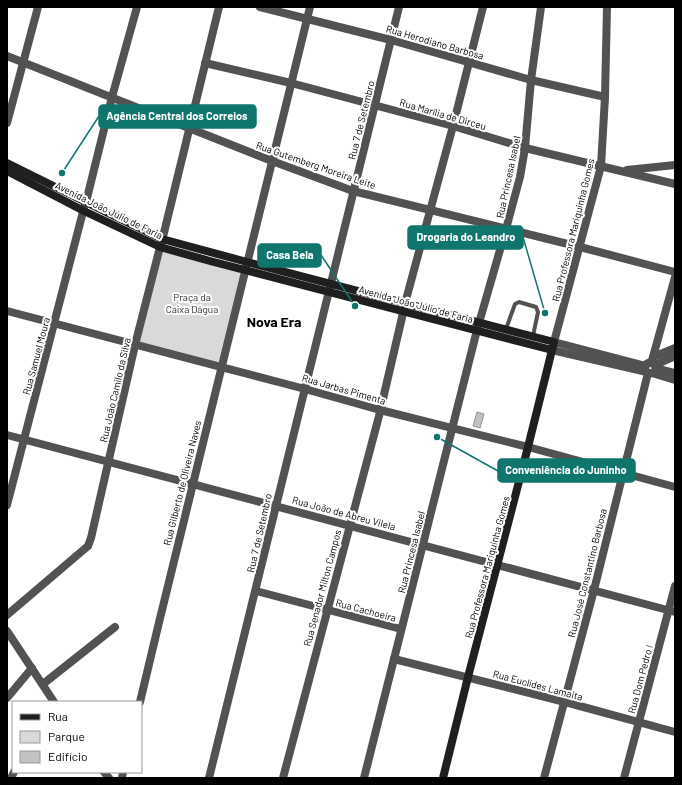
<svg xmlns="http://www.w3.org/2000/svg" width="682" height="785" font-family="Barlow,sans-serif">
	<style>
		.green { fill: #d9d9d9 }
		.building { fill: #c2c2c2; stroke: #969696 }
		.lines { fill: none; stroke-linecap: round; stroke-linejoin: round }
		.service { stroke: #525252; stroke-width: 4 }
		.minor { stroke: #525252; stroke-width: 8 }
		.tertiary { stroke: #525252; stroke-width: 8 }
		.secondary { stroke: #1f1f1f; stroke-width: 8 }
		.labels { text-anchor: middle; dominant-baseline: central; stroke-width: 4; stroke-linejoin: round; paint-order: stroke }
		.street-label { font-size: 10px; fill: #000; stroke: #fff }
		.park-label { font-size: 10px; fill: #303030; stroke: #fff }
		.district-label { font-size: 14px; font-weight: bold; fill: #000; stroke: #fff }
		.leader { fill: none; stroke: #0f766e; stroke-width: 1.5 }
		.callout-dot { fill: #0f766e; stroke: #fff; stroke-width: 1.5 }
		.callout { fill: #0f766e; stroke: #0f766e; stroke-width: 1.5 }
		.callout-label { font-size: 11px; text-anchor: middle; font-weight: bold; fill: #fff }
	</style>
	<rect width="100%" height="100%" fill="#fff"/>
	<!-- green -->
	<polygon class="green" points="163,249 243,272 218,365 139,343"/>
	<!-- building -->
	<polygon class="building" points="477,412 484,414 480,428 473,426"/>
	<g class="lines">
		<!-- service -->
		<polyline class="service" points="506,329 515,304 519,302 536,307 538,312 533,336"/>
		<!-- minor -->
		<g class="minor">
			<polyline points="260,7 391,40 531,80 605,97"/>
			<polyline points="7,56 272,161 353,191 580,247 675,272"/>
			<polyline points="205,63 291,83 453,126 525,148 675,184"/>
			<polyline points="7,123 38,7"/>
			<polyline points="627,170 675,165"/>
			<polyline points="86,202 112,97 137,7"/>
			<polyline points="554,342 601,166 605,97 607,7"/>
			<polyline points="653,357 675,277"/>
			<polyline points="7,435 675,612"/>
			<polyline points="528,447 675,487"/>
			<polyline points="256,591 401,629"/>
			<polyline points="7,615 88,546 91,538 135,345 160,247"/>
			<polyline points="394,659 565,702 675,732"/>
			<polyline points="43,684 115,627"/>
			<path d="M140 702C195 470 254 239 310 7"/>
			<polyline points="11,778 14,772"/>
			<polyline points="122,778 123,772"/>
			<polyline points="209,778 399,7"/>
			<polyline points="283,778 379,416 407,296 453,126 483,7"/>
			<polyline points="364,778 477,330 506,229 520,177 525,148 531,80 541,7"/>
			<polyline points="544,778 594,590 648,373"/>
			<polyline points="624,778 675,586"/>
		</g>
		<!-- tertiary -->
		<g class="tertiary">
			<polyline points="161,245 219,7"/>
			<polyline points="7,311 305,389 380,410 528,447"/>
			<polyline points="554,342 646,366"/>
			<polyline points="552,350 647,372"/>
			<circle cx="650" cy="368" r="5.5"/>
			<polyline points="651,363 653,357 675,348"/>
			<polyline points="655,365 675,356"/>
			<polyline points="656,368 675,373"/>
			<polyline points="652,373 675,380"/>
			<polyline points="7,505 85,204"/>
			<polyline points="7,631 54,702"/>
			<polyline points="7,698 32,668"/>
			<polyline points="104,772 109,778"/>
		</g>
		<!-- secondary -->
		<g class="secondary">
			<polyline points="7,163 114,216 162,239 247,262 554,342 528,447 468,677 443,778"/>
			<polyline points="7,171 84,211 160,247 210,261 552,350"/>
		</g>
	</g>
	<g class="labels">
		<!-- street labels -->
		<g class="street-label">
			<text transform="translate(435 42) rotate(16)">Rua Herodiano Barbosa</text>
			<text transform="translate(443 114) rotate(16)">Rua Marília de Dirceu</text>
			<text transform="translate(361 120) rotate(-76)">Rua 7 de Setembro</text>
			<text transform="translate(316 165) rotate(19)">Rua Gutemberg Moreira Leite</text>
			<text transform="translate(508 177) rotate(-78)">Rua Princesa Isabel</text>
			<text transform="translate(109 210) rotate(26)">Avenida João Júlio de Faria</text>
			<text transform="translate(573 230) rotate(-76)">Rua Professora Mariquinha Gomes</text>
			<text transform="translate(416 304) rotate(15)">Avenida João Júlio de Faria</text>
			<text transform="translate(36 356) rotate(-75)">Rua Samuel Moura</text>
			<text transform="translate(344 389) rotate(16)">Rua Jarbas Pimenta</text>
			<text transform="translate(115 390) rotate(-77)">Rua João Camilo da Silva</text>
			<text transform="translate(182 483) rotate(-76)">Rua Gilberto de Oliveira Naves</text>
			<text transform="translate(344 513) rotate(15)">Rua João de Abreu Vilela</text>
			<text transform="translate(259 533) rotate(-77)">Rua 7 de Setembro</text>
			<text transform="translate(411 552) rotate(-76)">Rua Princesa Isabel</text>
			<text transform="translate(487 567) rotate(-75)">Rua Professora Mariquinha Gomes</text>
			<text transform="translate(587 573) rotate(-76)">Rua José Constantino Barbosa</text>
			<text transform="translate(322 588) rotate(-75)">Rua Senador Milton Campos</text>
			<text transform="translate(366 610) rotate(15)">Rua Cachoeira</text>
			<text transform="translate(640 679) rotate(-75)">Rua Dom Pedro I</text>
			<text transform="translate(538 685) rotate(15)">Rua Euclídes Lamaita</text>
		</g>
		<!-- park labels -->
		<g class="park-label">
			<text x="192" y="297">Praça da<tspan x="192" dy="12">Caixa Dágua</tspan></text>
		</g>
		<!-- district labels -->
		<g class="district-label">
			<text x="274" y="321">Nova Era</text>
		</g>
	</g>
	<!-- callouts -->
	<path class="leader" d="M62 173L99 116M545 313L523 237M355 306L321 255M437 437L498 471"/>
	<g class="callout-dot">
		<circle cx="62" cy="173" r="4"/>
		<circle cx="545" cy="313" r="4"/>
		<circle cx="355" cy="306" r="4"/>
		<circle cx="437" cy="437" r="4"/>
	</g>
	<g class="callout">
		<rect x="99" y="105" width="157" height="23" rx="4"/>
		<rect x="408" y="226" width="115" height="23" rx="4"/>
		<rect x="258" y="244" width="63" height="23" rx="4"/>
		<rect x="498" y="459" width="137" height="23" rx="4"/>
	</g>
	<g class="callout-label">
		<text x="177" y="120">Agência Central dos Correios</text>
		<text x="466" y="241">Drogaria do Leandro</text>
		<text x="290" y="259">Casa Bela</text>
		<text x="566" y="474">Conveniência do Juninho</text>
	</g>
	<!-- border -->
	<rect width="682" height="785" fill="none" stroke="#000000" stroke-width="16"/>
	<!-- legend -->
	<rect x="12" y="701" width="130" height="72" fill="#ffffff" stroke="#999999"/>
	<rect x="20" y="714" width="20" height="6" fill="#1f1f1f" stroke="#999999"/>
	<text x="48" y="721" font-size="12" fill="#000000">Rua</text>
	<rect x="20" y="731" width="20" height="12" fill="#d9d9d9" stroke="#999999"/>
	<text x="48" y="741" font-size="12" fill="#000000">Parque</text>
	<rect x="20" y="751" width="20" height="12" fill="#c2c2c2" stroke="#999999"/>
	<text x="48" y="761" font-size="12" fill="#000000">Edifício</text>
</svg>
